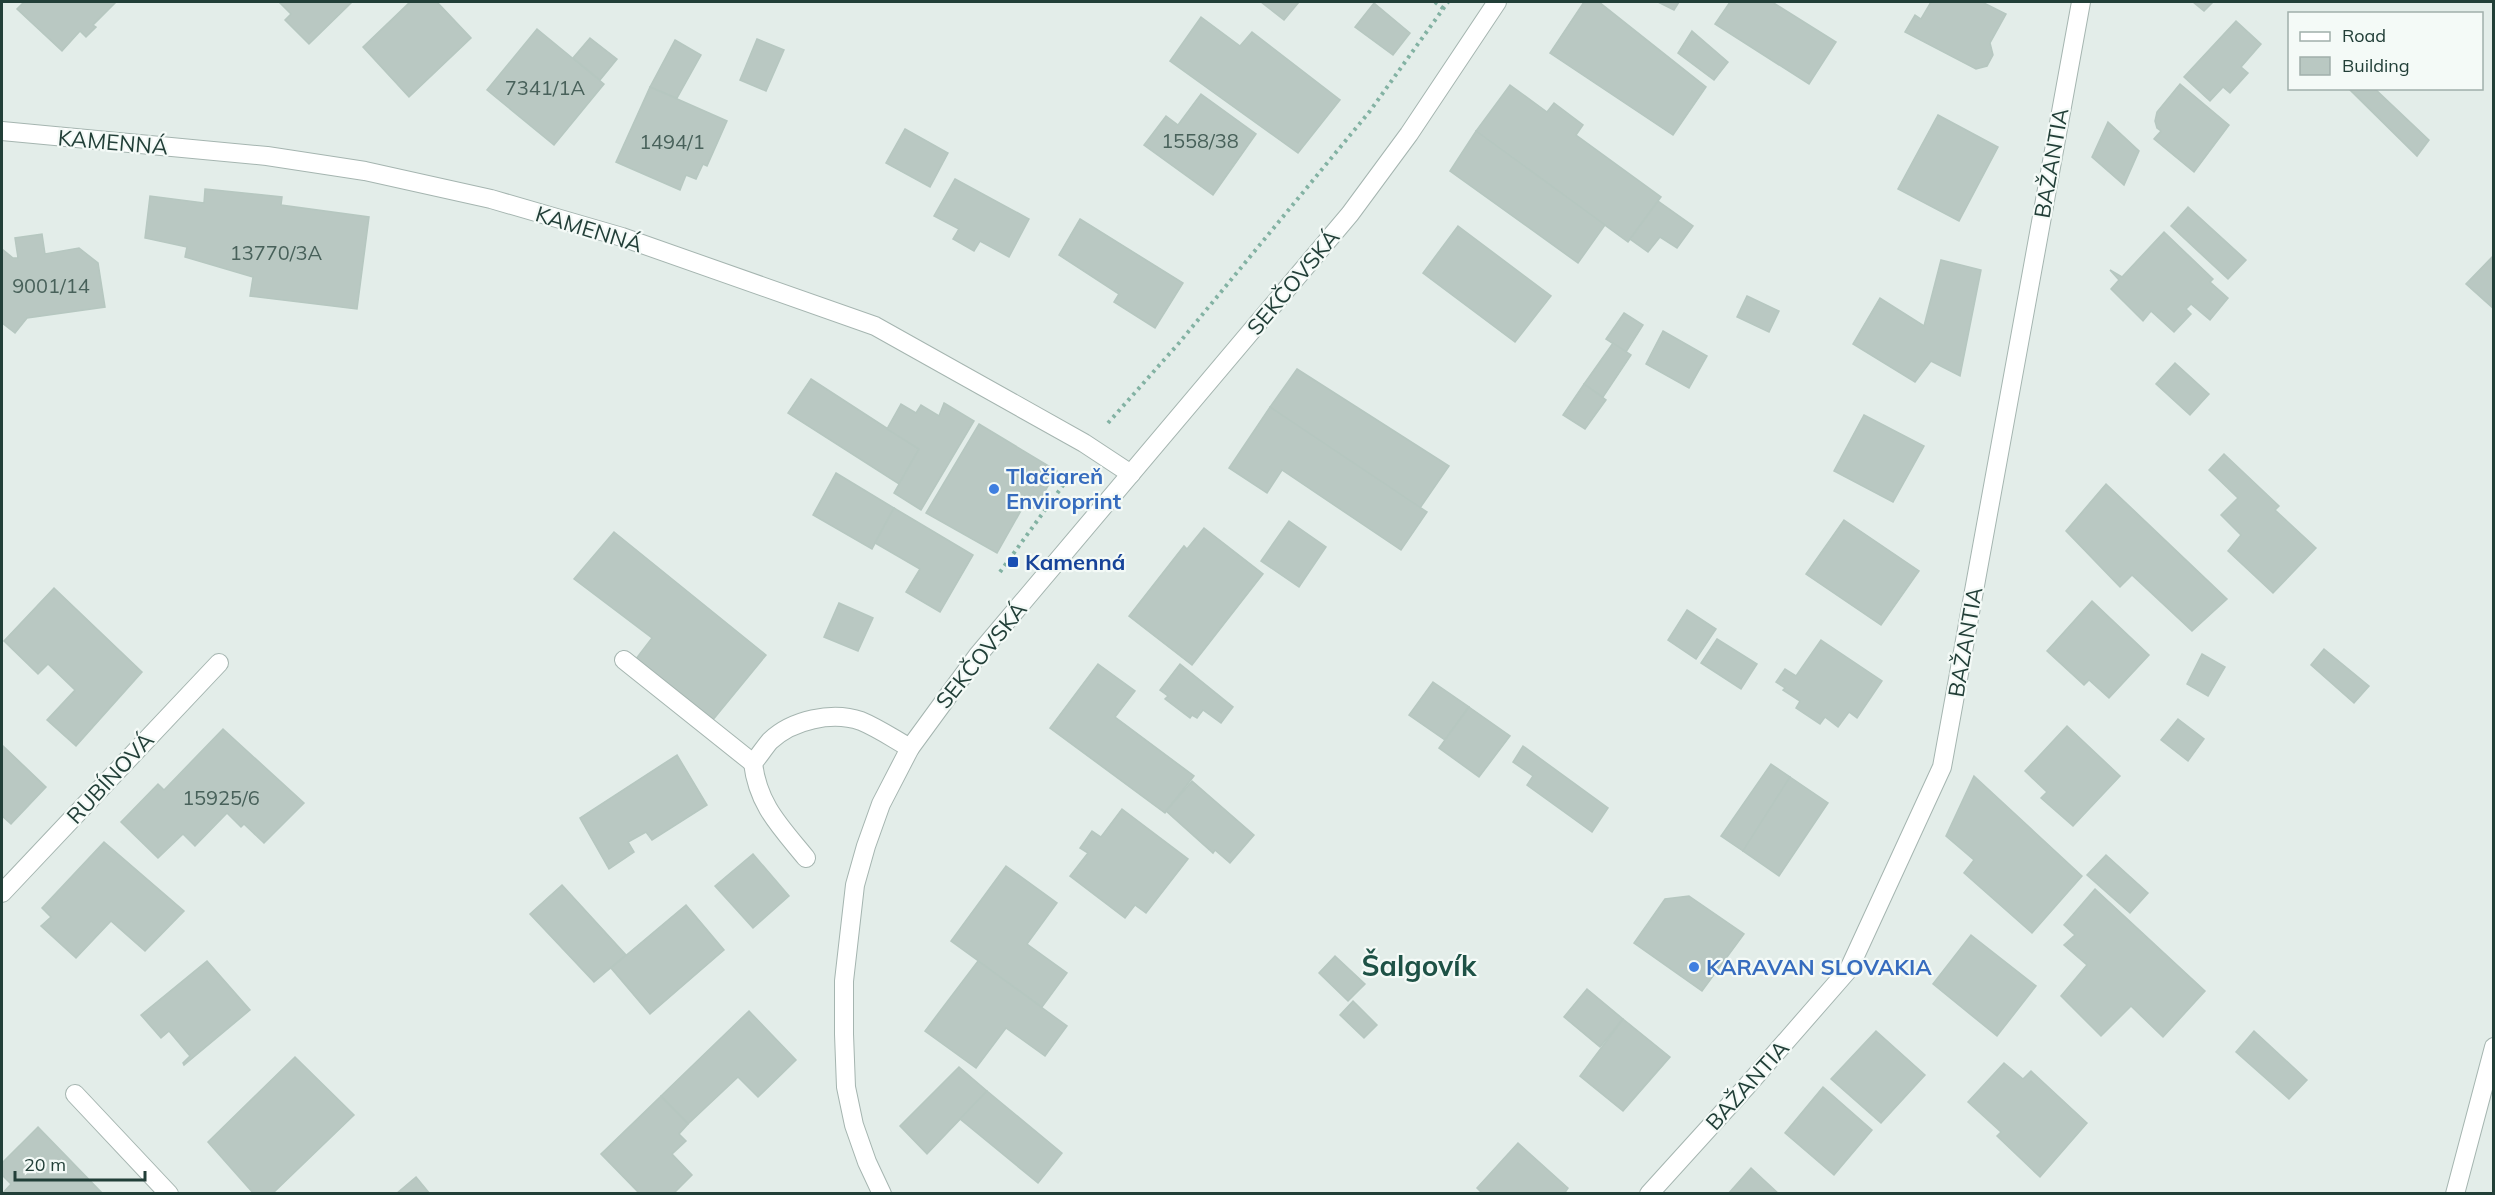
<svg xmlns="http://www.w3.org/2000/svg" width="2495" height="1195" font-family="Mulish,sans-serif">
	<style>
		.building { fill: #b9c8c2; stroke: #b6c7c0; stroke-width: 1.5 }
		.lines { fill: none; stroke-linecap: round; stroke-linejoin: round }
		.minor-casing { stroke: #a5b5b0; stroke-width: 20 }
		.path { stroke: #83b2a3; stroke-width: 4; stroke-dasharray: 3 4.5; stroke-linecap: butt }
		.minor { stroke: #fff; stroke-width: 18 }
		.shop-dot { fill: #3f7fe0; stroke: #f4faf7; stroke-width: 2 }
		.transit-dot { fill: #1a4fb4; stroke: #f4faf7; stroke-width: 2 }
		.labels { text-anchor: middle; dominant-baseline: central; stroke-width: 4.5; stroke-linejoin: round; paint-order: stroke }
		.number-label { font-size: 20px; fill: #48615a }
		.street-label { font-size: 22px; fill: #223f38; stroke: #f4faf7 }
		.shop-label { font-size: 22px; font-weight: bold; fill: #366cbe; stroke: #f4faf7; text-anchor: start }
		.transit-label { font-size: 22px; font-weight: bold; fill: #164399; stroke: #f4faf7; text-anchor: start }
		.district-label { font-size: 28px; font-weight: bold; fill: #1e5246; stroke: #f4faf7 }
	</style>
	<rect width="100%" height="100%" fill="#e3ede9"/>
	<!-- building -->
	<g class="building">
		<polygon points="24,2 116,2 93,25 96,27 86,37 80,31 62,51 17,9"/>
		<polygon points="279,2 352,2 309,44 285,20 291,14"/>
		<polygon points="410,2 437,2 471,38 409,97 363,47"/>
		<polygon points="1261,2 1299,2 1284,20"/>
		<polygon points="1584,2 1599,2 1706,87 1673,135 1550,53"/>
		<polygon points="1658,2 1679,2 1674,10"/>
		<polygon points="1730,2 1772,2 1836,42 1809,84 1715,24"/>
		<polygon points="1931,2 1982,2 2006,14 1990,43 1993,55 1987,66 1976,69 1905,32 1915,15 1921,19"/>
		<polygon points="2193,2 2213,2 2204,11"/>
		<polygon points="1374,3 1410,33 1393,55 1355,27"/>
		<polygon points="1201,17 1240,46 1252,32 1340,100 1298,153 1170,61"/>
		<polygon points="2236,21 2261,44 2241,67 2248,73 2230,93 2223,87 2210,101 2184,77"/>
		<polygon points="537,29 604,84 554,145 487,90"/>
		<polygon points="1692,31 1728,62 1714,80 1678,53"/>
		<polygon points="590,38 617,59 600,80 573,58"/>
		<polygon points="757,39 784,50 766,91 740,80"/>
		<polygon points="675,40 701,55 677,98 650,87"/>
		<polygon points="2180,84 2229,125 2194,172 2154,139 2161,131 2157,128 2155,121 2157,112"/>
		<polygon points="1510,85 1547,112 1554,103 1583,125 1576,135 1661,197 1628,242 1476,131"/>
		<polygon points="650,87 727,121 707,166 703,164 696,179 686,175 680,190 616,162"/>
		<polygon points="2348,88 2374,88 2429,140 2417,156"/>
		<polygon points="1201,94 1256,134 1213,195 1144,145 1166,116 1178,125"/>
		<polygon points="1938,115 1998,147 1959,221 1898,189"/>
		<polygon points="2108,122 2139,151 2124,185 2092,157"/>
		<polygon points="905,129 948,153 930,187 886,163"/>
		<polygon points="1476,131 1605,225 1578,263 1450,171"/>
		<polygon points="955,179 1029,219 1009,257 980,241 974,251 953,239 959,229 934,216"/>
		<polygon points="205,189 282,197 281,205 369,217 357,309 250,296 253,277 185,257 187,247 145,238 150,196 204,203"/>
		<polygon points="1658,201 1693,226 1677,248 1660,237 1648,252 1630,239"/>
		<polygon points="2188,207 2246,260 2228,279 2171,226"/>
		<polygon points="1080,219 1183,283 1155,328 1114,302 1119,294 1059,255"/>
		<polygon points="1458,226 1551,296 1515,342 1423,273"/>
		<polygon points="2164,232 2213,279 2210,282 2228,298 2210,320 2191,304 2186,309 2191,314 2174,332 2151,311 2143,321 2111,289 2119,280 2110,270 2122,277"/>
		<polygon points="42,234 45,254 79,248 98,263 105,307 27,318 15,333 2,323 2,249 13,258 18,258 15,238"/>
		<polygon points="2494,255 2494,309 2466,284"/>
		<polygon points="1941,260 1981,270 1960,376 1931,361 1915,382 1853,344 1880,298 1924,326"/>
		<polygon points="1747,296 1779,311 1769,332 1737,317"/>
		<polygon points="1624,313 1643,325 1626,352 1606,339"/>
		<polygon points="1663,331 1707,356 1689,388 1646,364"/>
		<polygon points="1613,343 1631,355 1603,397 1584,384"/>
		<polygon points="2175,363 2209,394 2190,415 2156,384"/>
		<polygon points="1297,369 1449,466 1420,508 1270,407"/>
		<polygon points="811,379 919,449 899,484 788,413"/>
		<polygon points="1584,384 1606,400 1585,429 1563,415"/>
		<polygon points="944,403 974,421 921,510 894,493 919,449 887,429 901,404 916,413 921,405 939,416"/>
		<polygon points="1270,407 1427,512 1401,550 1282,470 1267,493 1229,468"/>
		<polygon points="1864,415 1924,446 1893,502 1834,471"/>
		<polygon points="979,424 1057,471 1035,508 1023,507 997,553 926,513"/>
		<polygon points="2224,454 2279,506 2275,510 2316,548 2273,593 2228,551 2241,535 2221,515 2238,498 2209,470"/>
		<polygon points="836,473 894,508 872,549 813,515"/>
		<polygon points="2106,484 2227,599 2192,631 2132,575 2120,587 2066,531"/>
		<polygon points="894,508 973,555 940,612 906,592 920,569 875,543"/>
		<polygon points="1844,520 1919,571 1881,625 1806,574"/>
		<polygon points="1289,521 1326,547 1299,587 1261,561"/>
		<polygon points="1204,528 1263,574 1192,665 1129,616 1184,546 1187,549"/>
		<polygon points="614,532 766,655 712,721 636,659 652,638 574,579"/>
		<polygon points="54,588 142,672 76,746 47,720 75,690 48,664 38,674 4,641"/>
		<polygon points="2092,601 2149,655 2109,698 2089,680 2084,685 2047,651"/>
		<polygon points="839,603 873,618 858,651 824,637"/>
		<polygon points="1687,610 1716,629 1696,659 1668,640"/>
		<polygon points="1717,639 1757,664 1741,689 1701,663"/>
		<polygon points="1821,640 1882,681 1857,718 1849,712 1838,727 1825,717 1820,724 1796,708 1800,701 1783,690 1785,688 1776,682 1785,669 1796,676"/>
		<polygon points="2324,649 2369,686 2354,703 2311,665"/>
		<polygon points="2202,654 2225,667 2208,696 2187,684"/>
		<polygon points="1098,664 1135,691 1115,717 1194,776 1165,813 1050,728"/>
		<polygon points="1180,664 1233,707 1221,723 1203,710 1197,718 1192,715 1190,718 1165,699 1168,696 1160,690"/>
		<polygon points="1433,682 1469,707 1445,740 1409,715"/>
		<polygon points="1469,707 1510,736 1479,777 1439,748"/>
		<polygon points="2178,719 2204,739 2188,761 2161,740"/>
		<polygon points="2067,726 2120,776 2073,826 2041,798 2047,792 2025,771"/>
		<polygon points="223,729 304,803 264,843 244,824 241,827 227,813 195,846 183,834 158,858 121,822 158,784 164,790"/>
		<polygon points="2,745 46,787 11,824 2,816"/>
		<polygon points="1523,746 1608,808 1592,832 1527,785 1533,776 1513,762"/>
		<polygon points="677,755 707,805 652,840 646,832 628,842 634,852 609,869 580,818"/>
		<polygon points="1771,764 1790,777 1743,851 1721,836"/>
		<polygon points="1974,776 2082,876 2032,933 1964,873 1974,860 1946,836"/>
		<polygon points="1790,777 1828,803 1779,876 1743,851"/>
		<polygon points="1192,781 1254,835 1230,863 1215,850 1213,853 1166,811"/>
		<polygon points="1122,809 1188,859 1146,913 1135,905 1125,918 1070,876 1088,853 1080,848 1092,831 1101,837"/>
		<polygon points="104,842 184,911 145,951 111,921 76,958 41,926 51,917 42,908"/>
		<polygon points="753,854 789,896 753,928 715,886"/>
		<polygon points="2106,855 2148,893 2130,913 2087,875"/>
		<polygon points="1006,866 1057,903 1027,944 1067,973 1042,1007 951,941"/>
		<polygon points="562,885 626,955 594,982 530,914"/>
		<polygon points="2095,889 2205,991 2163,1037 2131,1006 2101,1036 2061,996 2087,965 2064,945 2075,935 2064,925"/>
		<polygon points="1689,896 1744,934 1702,991 1634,943 1665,899"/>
		<polygon points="686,905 724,950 650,1014 611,968"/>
		<polygon points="1971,935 2036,986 1997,1036 1933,984"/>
		<polygon points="1335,956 1365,984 1348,1001 1319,973"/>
		<polygon points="207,961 250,1010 184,1065 183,1063 190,1056 169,1031 161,1038 141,1015"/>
		<polygon points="978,961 1067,1026 1045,1056 1006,1028 976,1068 925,1031"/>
		<polygon points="1587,989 1623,1019 1600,1047 1564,1017"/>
		<polygon points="1353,1001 1377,1025 1364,1038 1340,1015"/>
		<polygon points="749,1011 796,1060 758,1097 738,1077 688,1124 661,1096"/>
		<polygon points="1623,1019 1670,1057 1623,1111 1580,1076"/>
		<polygon points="1876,1031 1925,1075 1881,1123 1831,1079"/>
		<polygon points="2254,1031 2307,1080 2289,1099 2236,1052"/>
		<polygon points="295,1057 354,1115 272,1194 254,1194 208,1142"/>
		<polygon points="2004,1063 2023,1079 2031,1071 2087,1123 2040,1177 1997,1136 2001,1132 1968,1102"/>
		<polygon points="959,1067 987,1091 927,1154 900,1126"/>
		<polygon points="1823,1087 1872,1130 1834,1175 1785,1133"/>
		<polygon points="987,1091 1062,1153 1038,1183 960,1119"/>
		<polygon points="661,1096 688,1124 679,1134 686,1141 672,1154 692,1175 673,1194 640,1194 601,1154"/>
		<polygon points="38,1127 103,1194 2,1194 11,1184 2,1175 2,1163"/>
		<polygon points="1518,1143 1568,1188 1564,1194 1483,1194 1477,1188"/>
		<polygon points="1751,1168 1779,1194 1728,1194"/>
		<polygon points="416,1177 430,1194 396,1194"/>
	</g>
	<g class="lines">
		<defs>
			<g id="minor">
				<polyline points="2,131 267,156 365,171 491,199 622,237 875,326 1084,443 1131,474"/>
				<polyline points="624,660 753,763"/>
				<path d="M806 858C780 826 758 805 753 763 759 756 764 748 770 741 792 720 832 711 861 721 878 728 894 739 910 748"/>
				<polyline points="2,893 219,663"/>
				<polyline points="75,1094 169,1194"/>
				<polyline points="882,1194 867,1162 854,1125 846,1087 844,1034 844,981 855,885 866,846 881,804 910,748 978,655 1350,214 1409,134 1497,2"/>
				<polyline points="1649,1194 1746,1087 1849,969 1942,767 2081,2"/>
				<polyline points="2455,1194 2494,1047"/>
			</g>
		</defs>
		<!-- minor casing -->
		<use href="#minor" class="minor-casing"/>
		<!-- path -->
		<g class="path">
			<polyline points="1435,2 1444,9"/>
			<polyline points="1108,423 1179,343 1370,111 1448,2"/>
			<polyline points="1000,572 1072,473"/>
		</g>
		<!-- minor -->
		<use href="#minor" class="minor"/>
	</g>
	<!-- markers -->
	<g class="shop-dot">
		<circle cx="994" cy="489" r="6"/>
		<circle cx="1694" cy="967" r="6"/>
	</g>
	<rect class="transit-dot" x="1007" y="556" width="12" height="12" rx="3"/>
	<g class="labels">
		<!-- number labels -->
		<g class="number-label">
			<text x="545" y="87">7341/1A</text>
			<text x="1200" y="140">1558/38</text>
			<text x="672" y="141">1494/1</text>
			<text x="276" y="252">13770/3A</text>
			<text x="51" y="285">9001/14</text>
			<text x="221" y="797">15925/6</text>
		</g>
		<!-- street labels -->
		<g class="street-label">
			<text transform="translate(113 142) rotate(5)">KAMENNÁ</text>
			<text transform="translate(2051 163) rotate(-80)">BAŽANTIA</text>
			<text transform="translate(589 229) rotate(17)">KAMENNÁ</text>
			<text transform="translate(1293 282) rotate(-50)">SEKČOVSKÁ</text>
			<text transform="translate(1965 642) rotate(-80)">BAŽANTIA</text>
			<text transform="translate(981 655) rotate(-51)">SEKČOVSKÁ</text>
			<text transform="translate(110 778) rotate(-47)">RUBÍNOVÁ</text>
			<text transform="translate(1747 1085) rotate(-48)">BAŽANTIA</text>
		</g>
		<!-- shop labels -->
		<g class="shop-label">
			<text x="1006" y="476">Tlačiareň<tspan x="1006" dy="25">Enviroprint</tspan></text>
			<text x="1706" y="967">KARAVAN SLOVAKIA</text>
		</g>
		<!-- transit labels -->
		<g class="transit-label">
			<text x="1025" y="562">Kamenná</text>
		</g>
		<!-- district labels -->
		<g class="district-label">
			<text x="1419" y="965">Šalgovík</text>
		</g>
	</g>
	<!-- border -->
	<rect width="2495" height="1195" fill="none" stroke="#223f38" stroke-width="6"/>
	<!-- legend -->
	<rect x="2288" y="12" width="195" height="78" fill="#f4faf7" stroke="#a0afab" stroke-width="1.5"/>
	<rect x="2300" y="32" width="30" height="9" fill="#ffffff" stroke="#a0afab" stroke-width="1.5"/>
	<text x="2342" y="42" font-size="18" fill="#223f38">Road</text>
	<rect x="2300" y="57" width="30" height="18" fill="#b9c8c2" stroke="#a0afab" stroke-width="1.5"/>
	<text x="2342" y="72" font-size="18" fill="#223f38">Building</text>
	<!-- scale -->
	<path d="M15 1171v9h130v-9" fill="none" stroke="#223f38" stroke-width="3"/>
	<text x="24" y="1171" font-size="18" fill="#223f38" stroke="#f4faf7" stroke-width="4.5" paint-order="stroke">20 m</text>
</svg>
